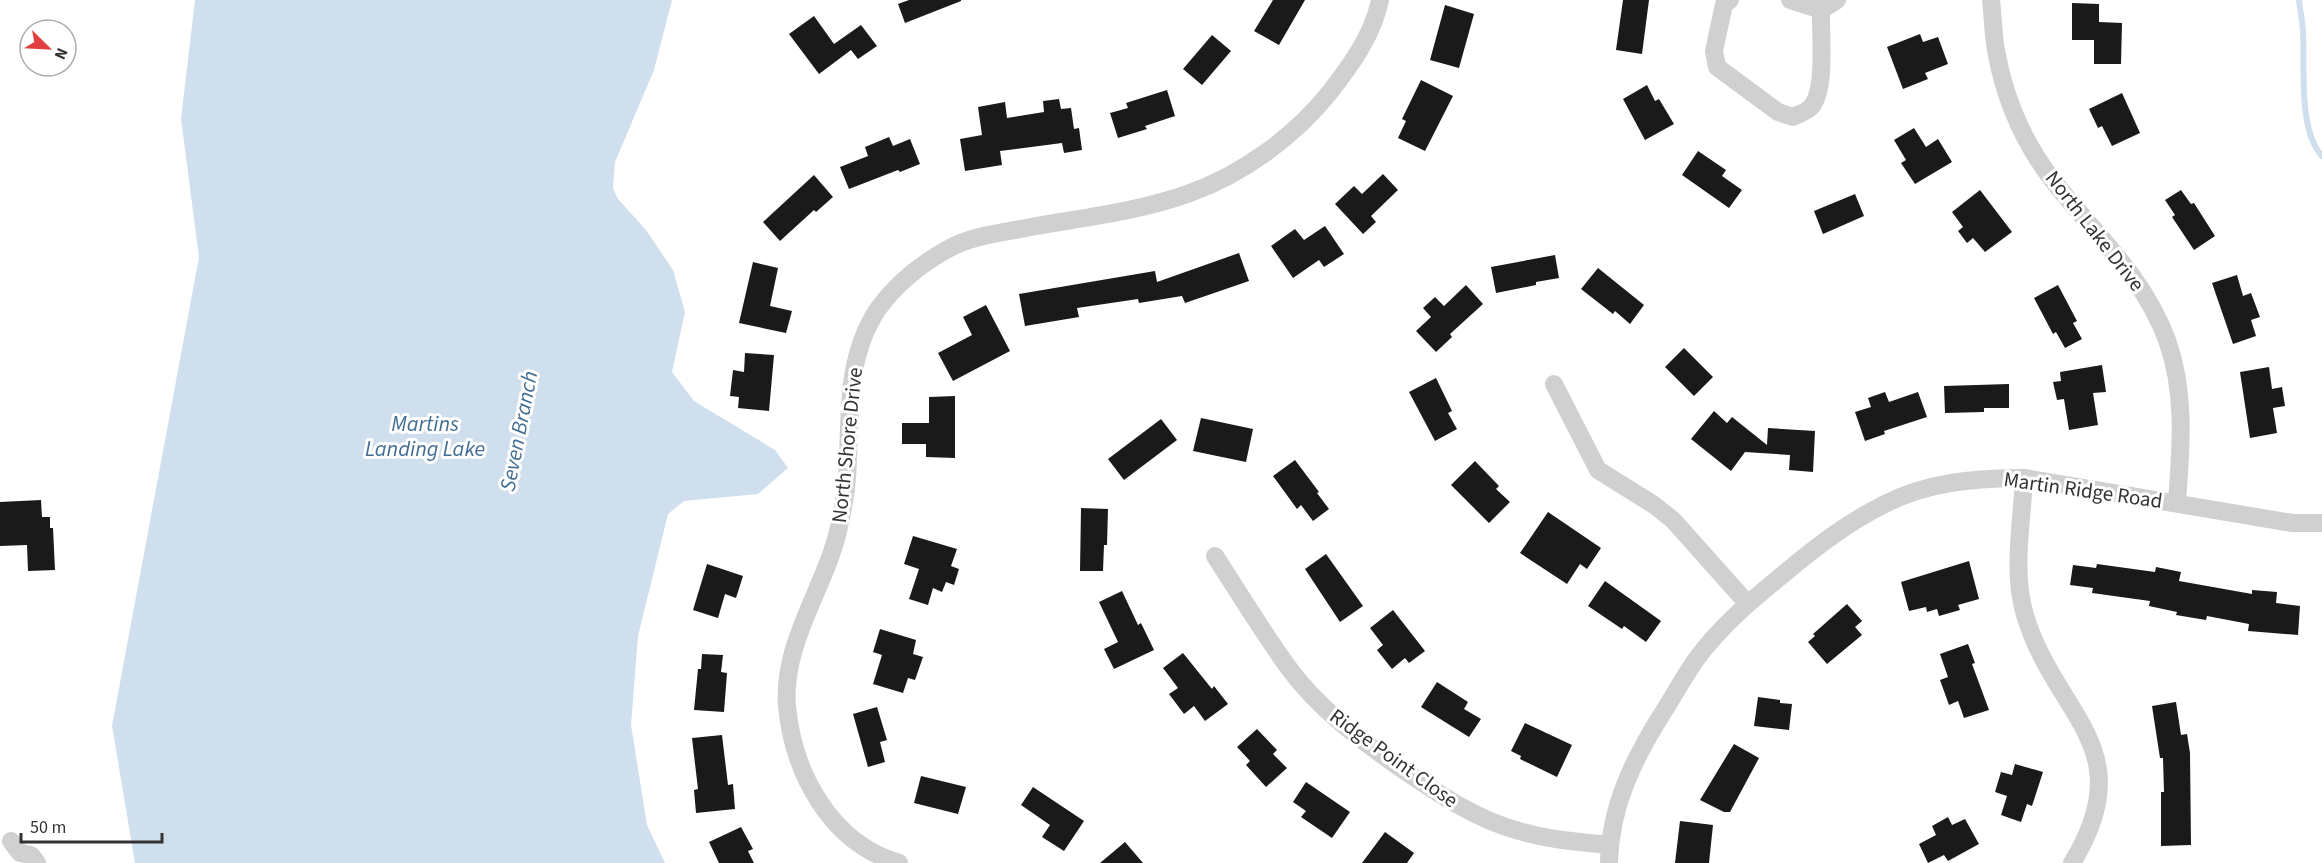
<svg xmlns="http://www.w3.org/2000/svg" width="2322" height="863" font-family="'Source Sans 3',sans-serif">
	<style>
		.water { fill: #d0dfed }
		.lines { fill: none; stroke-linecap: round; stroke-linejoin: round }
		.stream { stroke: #d0dfed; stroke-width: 6 }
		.building { fill: #1a1a1a }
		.minor { stroke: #d0d0d0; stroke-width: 18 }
		.labels { text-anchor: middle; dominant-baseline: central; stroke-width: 6; stroke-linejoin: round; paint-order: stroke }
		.street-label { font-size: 21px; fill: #333; stroke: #fff }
		.water-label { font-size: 22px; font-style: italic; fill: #426e94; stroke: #fff }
	</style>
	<rect width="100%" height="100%" fill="#fff"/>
	<!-- water -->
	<polygon class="water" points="195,0 672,0 654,70 615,162 613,188 618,199 646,230 673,270 685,312 672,372 694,401 775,450 788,468 758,494 684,501 668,514 638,636 631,725 647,825 665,863 135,863 112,726 199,257 181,119"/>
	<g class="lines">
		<!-- stream -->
		<path class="stream" d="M2299 0C2300 11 2303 22 2303 33 2305 67 2298 130 2322 156"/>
	</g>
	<!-- building -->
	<g class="building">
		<polygon points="909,0 961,0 961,1 905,23 898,4"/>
		<polygon points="1273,0 1305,0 1279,45 1254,31"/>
		<polygon points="1623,0 1649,0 1642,54 1616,50"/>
		<polygon points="2072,3 2099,4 2099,22 2122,23 2121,64 2094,64 2094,40 2072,40"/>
		<polygon points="1445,5 1474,14 1459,68 1430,60"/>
		<polygon points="814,16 834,44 861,25 877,46 858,59 851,50 819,74 789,34"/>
		<polygon points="1920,34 1923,42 1938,37 1948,64 1925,73 1928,79 1903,89 1887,47"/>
		<polygon points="1212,35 1231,51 1202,85 1183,69"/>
		<polygon points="1421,80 1453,96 1425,151 1398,138 1406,121 1402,119"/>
		<polygon points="1647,85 1655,101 1659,99 1674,124 1645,140 1623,99"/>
		<polygon points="1167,90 1175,116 1145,126 1147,129 1118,138 1110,113 1128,108 1126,103"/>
		<polygon points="2122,93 2140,133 2112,146 2102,126 2098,128 2089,109"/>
		<polygon points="1059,99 1061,109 1071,108 1074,129 1079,128 1082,150 1064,153 1062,143 1000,151 1002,165 965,171 960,139 982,135 978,107 1005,102 1007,118 1044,112 1043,101"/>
		<polygon points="1914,128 1926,147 1938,139 1952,162 1915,184 1901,163 1906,160 1894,140"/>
		<polygon points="889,137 893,146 910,139 920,164 900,172 898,170 849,189 840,167 868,156 865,147"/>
		<polygon points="1698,151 1726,170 1722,176 1742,190 1729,208 1682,175"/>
		<polygon points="1383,174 1398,190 1371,216 1376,222 1363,234 1335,204 1354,186 1362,194"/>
		<polygon points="814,175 833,197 816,212 814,210 780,241 763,222"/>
		<polygon points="1980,190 2012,232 1985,252 1973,238 1967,243 1958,231 1963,227 1952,212"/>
		<polygon points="2181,190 2191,204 2194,203 2215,236 2194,250 2172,217 2175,215 2165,200"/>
		<polygon points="1855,194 1864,216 1823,234 1814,211"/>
		<polygon points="1325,226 1344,254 1324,267 1319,260 1293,278 1271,246 1295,229 1304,240"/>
		<polygon points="1239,253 1249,281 1185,303 1182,296 1139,303 1138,299 1077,308 1079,317 1025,326 1019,294 1155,271 1157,282"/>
		<polygon points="1555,255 1559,278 1536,282 1536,285 1496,293 1491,267"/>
		<polygon points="753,262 778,268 770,306 792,311 786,333 739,323"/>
		<polygon points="1598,268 1644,305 1630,324 1615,311 1613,314 1581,289"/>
		<polygon points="2237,275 2243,296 2251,293 2260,317 2251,320 2256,336 2233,344 2212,283"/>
		<polygon points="1466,285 1483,304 1450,334 1452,337 1436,352 1416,331 1431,317 1423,308 1435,297 1444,306"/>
		<polygon points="2058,285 2077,321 2073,323 2082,339 2065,348 2056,332 2053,334 2034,298"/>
		<polygon points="986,305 1010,351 953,381 938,353 972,335 963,317"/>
		<polygon points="1684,348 1713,377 1694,396 1665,367"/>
		<polygon points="745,353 774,355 769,411 738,408 739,397 730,396 733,370 744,372"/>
		<polygon points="2102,365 2106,392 2093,393 2098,425 2069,430 2064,399 2057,400 2053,382 2061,381 2060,372"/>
		<polygon points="2269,367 2272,389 2282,387 2285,406 2273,408 2277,433 2250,438 2240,372"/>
		<polygon points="1436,378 1452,411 1448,413 1457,429 1435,441 1409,392"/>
		<polygon points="2009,384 2009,408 1984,408 1984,412 1945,413 1944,386"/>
		<polygon points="1885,392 1889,402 1918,392 1927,417 1884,431 1885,434 1865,441 1855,412 1871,407 1868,398"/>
		<polygon points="955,396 955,458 926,457 926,444 902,444 902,423 929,423 929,397"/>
		<polygon points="1714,411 1727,423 1732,417 1767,445 1768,428 1815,431 1813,472 1789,470 1790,455 1745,452 1731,471 1691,439"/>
		<polygon points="1201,418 1253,429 1246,462 1193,451"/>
		<polygon points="1161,419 1177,440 1124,480 1108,459"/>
		<polygon points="1295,460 1319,492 1317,493 1329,509 1313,521 1301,505 1297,509 1273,476"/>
		<polygon points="1475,461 1499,486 1496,489 1510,502 1489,523 1451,485"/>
		<polygon points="41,500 42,517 50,517 50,528 53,528 55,570 28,571 27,545 0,546 0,502"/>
		<polygon points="1081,508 1108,509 1107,545 1104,545 1103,571 1080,571"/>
		<polygon points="1548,512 1601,548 1587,569 1580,564 1567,584 1520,553"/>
		<polygon points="913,536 957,549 951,566 959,569 954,585 946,582 942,592 933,588 928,605 909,599 919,569 904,564"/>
		<polygon points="1326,554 1363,606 1340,622 1305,569"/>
		<polygon points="1969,561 1979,599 1958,605 1960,610 1939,616 1937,609 1927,612 1926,607 1909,611 1901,582"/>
		<polygon points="707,564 743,576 736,598 725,594 718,618 693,610"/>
		<polygon points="2097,564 2155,572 2156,567 2181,572 2179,581 2252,594 2252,590 2277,592 2276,603 2300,606 2298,635 2248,631 2249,624 2207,616 2206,620 2176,615 2177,612 2149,606 2150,601 2092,593 2093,588 2070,585 2073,565 2096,568"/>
		<polygon points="1605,581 1661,621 1646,642 1624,626 1622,629 1588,606"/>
		<polygon points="1122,591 1138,625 1141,623 1154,650 1114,669 1104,649 1118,642 1099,602"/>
		<polygon points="1847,604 1862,621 1855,627 1862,635 1827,664 1808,642 1815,636 1813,634"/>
		<polygon points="1393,610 1425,651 1409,663 1405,658 1392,669 1377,650 1383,645 1370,628"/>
		<polygon points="880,629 916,640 913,654 923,657 915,680 908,678 903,693 873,684 882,655 873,652"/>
		<polygon points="1968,644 1975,663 1972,664 1989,710 1964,718 1958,701 1949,705 1940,680 1948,677 1940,654"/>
		<polygon points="1183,653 1212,689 1214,686 1228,704 1205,721 1194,706 1184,714 1169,694 1178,688 1163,668"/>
		<polygon points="702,654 723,655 721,672 727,673 724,712 694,710 698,669 701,669"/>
		<polygon points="1437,682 1468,702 1464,709 1481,719 1469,737 1421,707"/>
		<polygon points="1758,697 1780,700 1780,703 1792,704 1789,730 1754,726"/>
		<polygon points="2176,702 2181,735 2187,734 2190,753 2191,845 2161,846 2161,792 2164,792 2163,758 2160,758 2152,706"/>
		<polygon points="877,707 887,740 880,742 885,762 868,767 853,714"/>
		<polygon points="1525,723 1572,745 1557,777 1520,759 1521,756 1511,751"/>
		<polygon points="1257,729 1277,750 1273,754 1287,768 1266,787 1246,765 1250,761 1237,747"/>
		<polygon points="722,735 728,785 733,784 735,809 696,813 694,790 698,789 692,738"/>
		<polygon points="1734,744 1759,758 1730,812 1724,812 1700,800"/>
		<polygon points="2015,764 2043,772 2032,806 2027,804 2021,822 2001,815 2007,796 1995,792 2001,772 2012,775"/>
		<polygon points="921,776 966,787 958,814 914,803"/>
		<polygon points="1306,782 1350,812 1332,838 1301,817 1306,811 1293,802"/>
		<polygon points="1033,787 1084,821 1064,851 1042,837 1050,825 1021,805"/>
		<polygon points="1948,817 1952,825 1965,819 1979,844 1948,861 1944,855 1928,863 1919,844 1936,835 1932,826"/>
		<polygon points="1680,821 1713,825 1709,863 1675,863"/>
		<polygon points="741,827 753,849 748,851 754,863 719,863 709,842"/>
		<polygon points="1385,832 1414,853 1407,863 1362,863"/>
		<polygon points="1125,842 1143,863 1100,863"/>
	</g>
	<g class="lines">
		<!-- minor -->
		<g class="minor">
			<path d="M1730 0 1724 4 1714 51 1717 67 1778 112 1793 117C1799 114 1806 112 1810 108 1827 92 1820 34 1821 10"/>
			<polyline points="1790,0 1821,10"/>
			<path d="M1991 0C1993 16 1993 34 1996 50 2004 96 2023 141 2051 178 2093 233 2142 273 2167 340 2186 393 2181 447 2177 502"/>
			<polyline points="1821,10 1837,0"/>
			<polyline points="1554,384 1598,470 1654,505 1673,520 1747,603"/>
			<path d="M2024 478C2022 522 2012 572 2025 615 2055 716 2143 747 2072 863"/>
			<path d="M1215 556C1239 593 1262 631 1288 667 1318 708 1358 738 1399 767 1437 793 1475 819 1519 831 1549 840 1579 842 1610 845"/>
			<polyline points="11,841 20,853 31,855 37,863"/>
			<path d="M899 863C830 843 793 772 787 706 782 642 826 587 839 527 842 512 846 495 847 478 851 421 844 359 878 309 896 284 921 264 948 249 971 236 1000 233 1026 228 1080 218 1138 212 1190 193 1243 174 1295 136 1330 92 1351 65 1373 35 1380 0"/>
			<path d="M1609 863C1610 806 1634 758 1664 711 1674 695 1684 677 1695 661 1720 626 1753 599 1786 572 1816 547 1847 523 1883 505 1926 482 1976 478 2024 478L2292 523H2322"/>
		</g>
	</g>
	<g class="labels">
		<!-- street labels -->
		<g class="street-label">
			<text transform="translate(2095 231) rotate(52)">North Lake Drive</text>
			<text transform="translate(847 445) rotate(-84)">North Shore Drive</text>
			<text transform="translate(2083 490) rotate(8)">Martin Ridge Road</text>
			<text transform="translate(1394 758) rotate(36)">Ridge Point Close</text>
		</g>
		<!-- water labels -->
		<g class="water-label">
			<text x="425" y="424">Martins<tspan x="425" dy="25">Landing Lake</tspan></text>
			<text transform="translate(519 431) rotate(-79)">Seven Branch</text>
		</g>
	</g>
	<!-- north arrow -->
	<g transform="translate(48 48) rotate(114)"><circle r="28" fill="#ffffff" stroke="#adadad" stroke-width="1.5"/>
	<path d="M0-4.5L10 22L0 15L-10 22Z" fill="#e13e3f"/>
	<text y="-9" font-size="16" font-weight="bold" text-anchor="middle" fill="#333333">N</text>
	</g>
	<!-- scale -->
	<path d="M21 833v9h141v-9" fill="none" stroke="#333333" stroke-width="3"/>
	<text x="30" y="833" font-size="18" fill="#333333" stroke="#ffffff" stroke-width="4.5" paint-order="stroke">50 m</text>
</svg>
